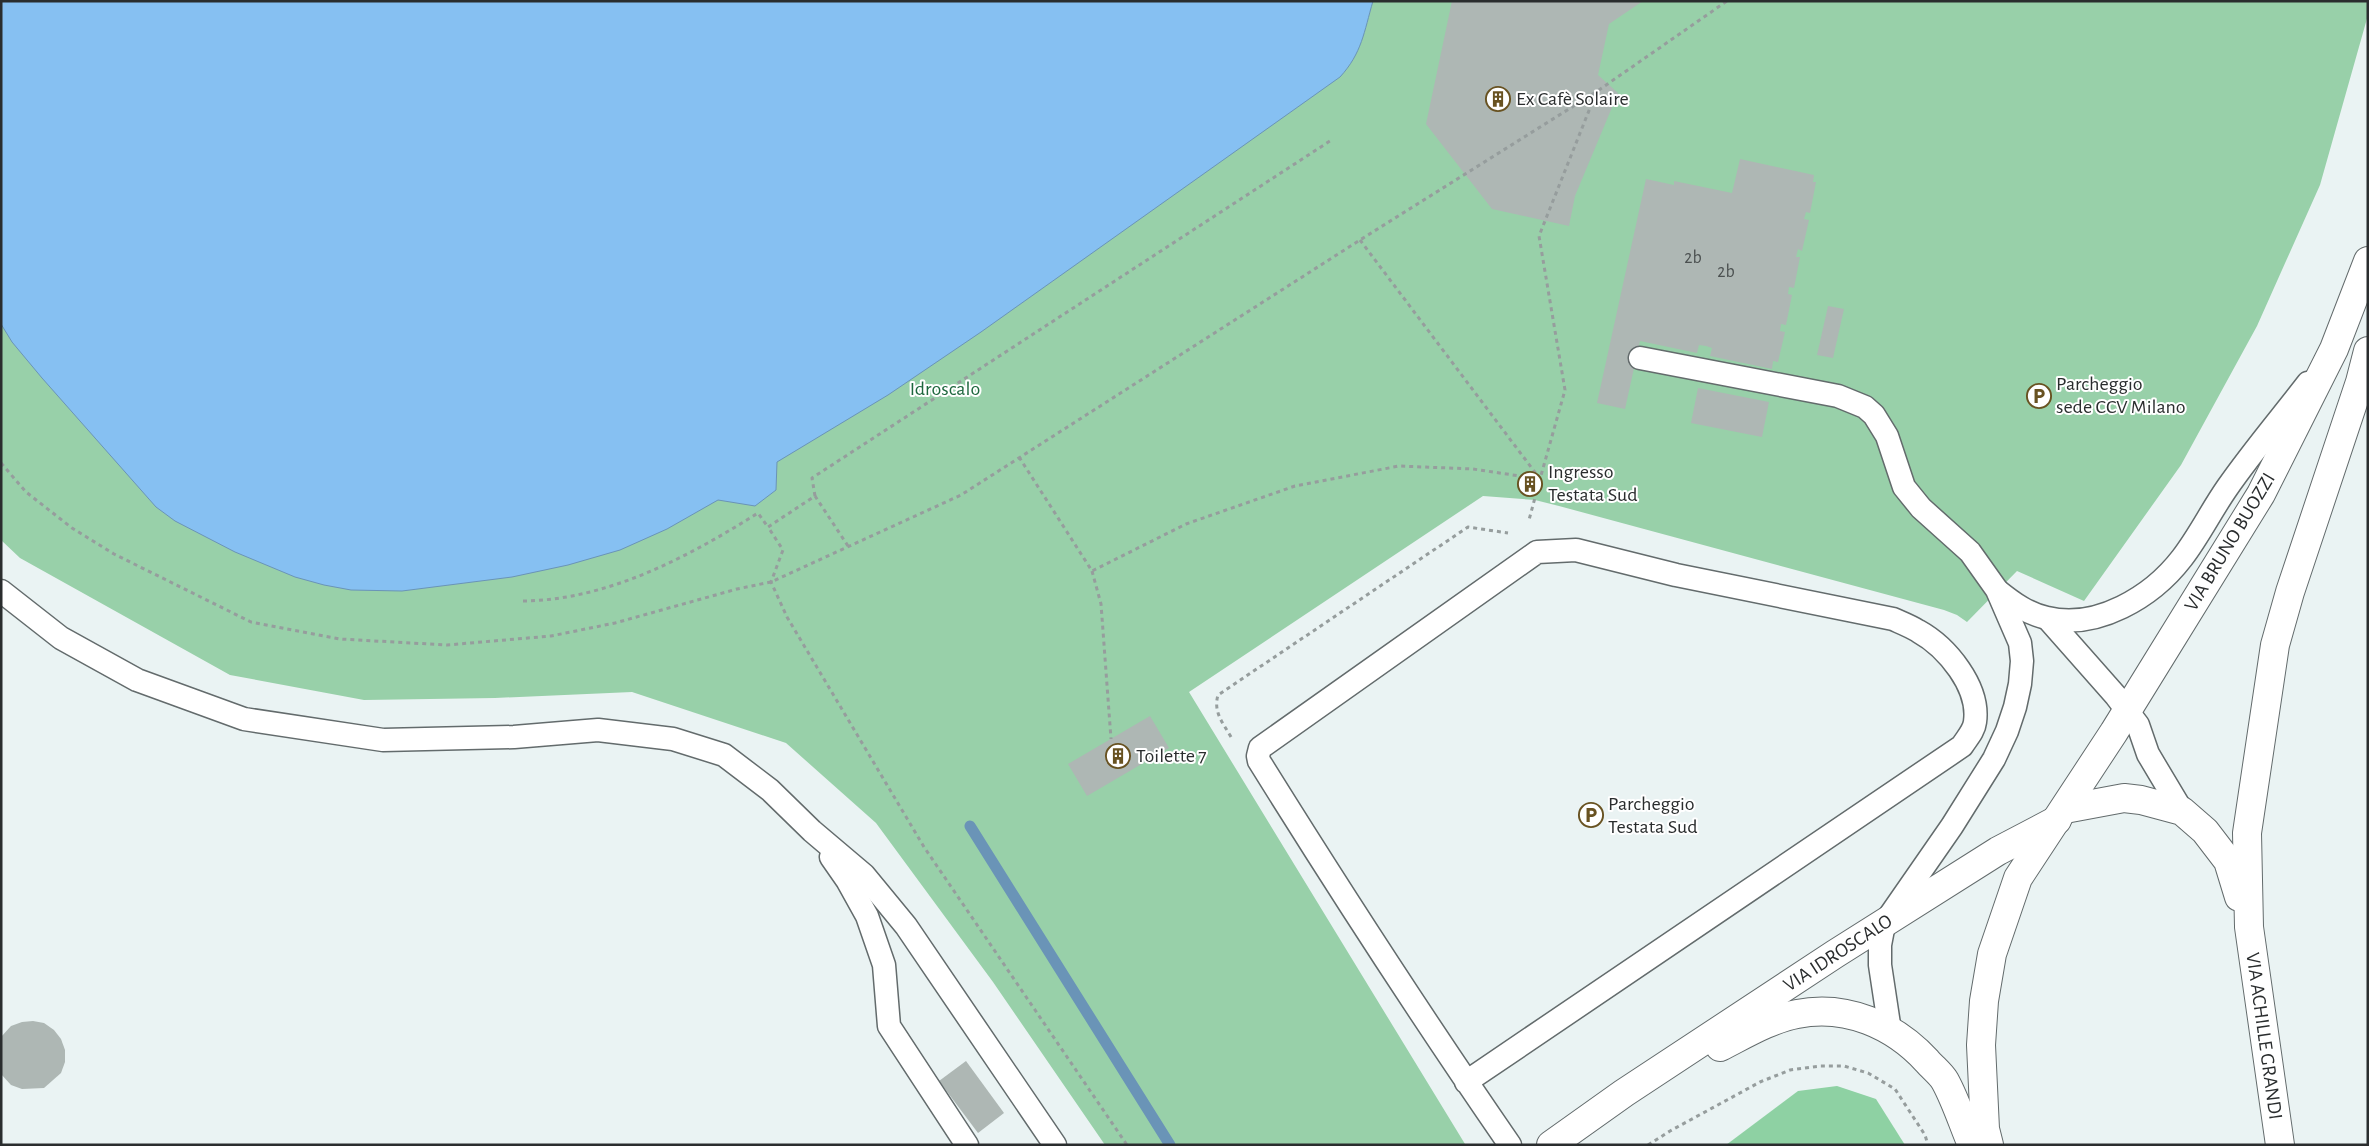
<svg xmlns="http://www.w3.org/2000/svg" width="2369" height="1146" font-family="'Alegreya Sans',sans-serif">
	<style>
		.green { fill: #98d0a9 }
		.forest { fill: #8ed1a3 }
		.water { fill: #86c0f2; stroke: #6a94b7 }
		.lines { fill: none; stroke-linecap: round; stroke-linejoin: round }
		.stream { stroke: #6a94b7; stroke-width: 11 }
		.building { fill: #aeb7b4 }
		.service-casing { stroke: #636b6c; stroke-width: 25 }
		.minor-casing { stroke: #636b6c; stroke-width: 30 }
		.secondary-casing { stroke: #636b6c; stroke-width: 30 }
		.path { stroke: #969d9d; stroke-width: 3; stroke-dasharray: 4 4; stroke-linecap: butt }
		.service { stroke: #fff; stroke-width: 22 }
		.minor { stroke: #fff; stroke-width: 28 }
		.secondary { stroke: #fff; stroke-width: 28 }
		.labels { text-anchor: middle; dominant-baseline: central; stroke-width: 4; stroke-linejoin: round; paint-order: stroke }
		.number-label { font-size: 18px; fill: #4b5050 }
		.poi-label { font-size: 20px; fill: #2a2d2e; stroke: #fff; text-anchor: start }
		.park-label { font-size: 20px; fill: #1d673d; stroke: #fff }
		.street-label { font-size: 20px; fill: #2a2d2e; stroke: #fff }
	</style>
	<rect width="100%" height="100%" fill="#eaf3f3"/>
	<!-- green -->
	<polygon class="green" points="1,1 2368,1 2368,15 2320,185 2257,326 2181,465 2084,601 2017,571 1967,622 1957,615 1944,610 1559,506 1535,500 1483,496 1189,692 1465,1144 1105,1145 993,982 876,823 786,743 632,692 495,698 364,700 230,675 20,558 1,540"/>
	<!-- forest -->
	<polygon class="forest" points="1837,1086 1876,1099 1905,1145 1726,1145 1798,1091"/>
	<!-- water -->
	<path class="water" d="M1 1H1373C1364 32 1362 53 1340 77L981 332 888 395 777 462 776 490 755 506 718 500 667 529 620 550 568 565 512 577 402 591 351 590 324 585 295 577 235 552 175 521 156 507 42 378 12 342 1 324Z"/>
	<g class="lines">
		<!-- stream -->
		<polyline class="stream" points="970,826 1170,1145"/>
	</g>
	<!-- building -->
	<g class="building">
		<polygon points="1452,1 1643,1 1609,24 1598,75 1618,93 1575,196 1569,226 1492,209 1426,124"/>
		<polygon points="1740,159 1814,175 1813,182 1816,182 1810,213 1806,212 1804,219 1809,220 1802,251 1798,249 1796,257 1800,257 1794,288 1789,287 1788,294 1792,295 1786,325 1781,324 1780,331 1785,332 1778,362 1773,361 1772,369 1710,356 1712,348 1706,346 1699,345 1697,353 1640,341 1625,409 1597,403 1646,179 1674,185 1674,181 1732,193"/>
		<polygon points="1828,306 1844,309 1833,358 1817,355"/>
		<polygon points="1698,388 1769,402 1762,437 1691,423"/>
		<polygon points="1528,478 1536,481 1533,490 1525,487"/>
		<polygon points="1150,716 1169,748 1087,796 1068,764"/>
		<polygon points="33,1021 44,1023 54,1030 61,1039 65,1050 65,1062 61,1073 44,1088 22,1089 11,1085 1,1074 1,1037 11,1026 22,1022"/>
		<polygon points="966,1061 1004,1113 978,1133 939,1081"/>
	</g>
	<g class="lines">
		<defs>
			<g id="service">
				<polyline points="1640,358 1838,396 1865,407 1874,415 1887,436 1904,487 1921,508 1970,552 1997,590 2020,643 2022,661 2020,684 2015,707 2007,731 1994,759 1952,826 1884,924 1880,945 1880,965 1890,1031"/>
				<polyline points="1,591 61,638 137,680 244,719 383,740 514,737 598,730 673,739 724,755 770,790 812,831 864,875 906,926 1055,1145"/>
				<path d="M1998 591C2013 603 2028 614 2047 618 2097 630 2152 597 2182 558 2199 536 2211 511 2227 488 2252 452 2281 418 2308 383"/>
				<polyline points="2048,619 2116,696 2138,725 2148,754 2182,811"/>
				<polyline points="831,857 847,880 867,916 884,965 889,1026 967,1145"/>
				<path d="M1466 1082 1962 746C1967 738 1974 731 1975 722 1980 687 1947 647 1918 631 1910 626 1902 623 1893 619L1676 575 1576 550 1537 552 1260 748 1258 756 1259 761C1340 891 1423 1019 1510 1145"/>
			</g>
			<g id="minor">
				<path d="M1720 1047C1744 1035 1770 1019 1797 1014 1846 1004 1894 1025 1927 1061 1933 1068 1941 1074 1945 1081 1956 1101 1963 1124 1972 1145"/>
				<polyline points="1551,1145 1624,1093 1835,954 1998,851 2057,820"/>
			</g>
			<g id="secondary">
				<polyline points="2065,809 2124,798 2141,800 2182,811 2205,831 2228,861 2239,897"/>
				<polyline points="1989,1145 1985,1129 1981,1045 1984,1001 1992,954 2018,878 2114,732 2261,494 2334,349 2368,261"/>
				<polyline points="2280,1145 2249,927 2247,833 2275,645 2290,592 2360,382 2368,351"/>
			</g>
		</defs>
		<!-- service casing -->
		<use href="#service" class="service-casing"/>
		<!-- minor casing -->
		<use href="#minor" class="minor-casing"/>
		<!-- secondary casing -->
		<use href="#secondary" class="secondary-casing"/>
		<!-- path -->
		<g class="path">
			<polyline points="1360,240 1540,479 1529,520"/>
			<polyline points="1019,457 1092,571 1186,524 1295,486 1399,466 1473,469 1540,479 1565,390 1539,236 1596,93"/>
			<polyline points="1,463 26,492 72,528 114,554 251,622 340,639 447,645 551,636 615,623 737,589 771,582 961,495 1360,240 1596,92 1727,1"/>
			<polyline points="815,496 812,478 1333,139"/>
			<polyline points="848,546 815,496 768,527 783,550 771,582 787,617 924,847 1127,1145"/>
			<polyline points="1092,571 1101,604 1111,739"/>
			<path d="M523 601C608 600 688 557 758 513L768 527"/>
			<path d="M1231 737C1223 723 1213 712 1218 695L1468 527 1508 533"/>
			<polyline points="1648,1145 1670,1131 1760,1082 1790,1070 1820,1066 1844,1066 1868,1073 1895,1089 1925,1135 1928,1145"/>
		</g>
		<!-- service -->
		<use href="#service" class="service"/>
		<!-- minor -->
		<use href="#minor" class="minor"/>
		<!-- secondary -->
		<use href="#secondary" class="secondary"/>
	</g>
	<!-- icons -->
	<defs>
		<symbol id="building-ring" viewBox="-11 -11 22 22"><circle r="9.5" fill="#fff" stroke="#685221" stroke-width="1.5"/><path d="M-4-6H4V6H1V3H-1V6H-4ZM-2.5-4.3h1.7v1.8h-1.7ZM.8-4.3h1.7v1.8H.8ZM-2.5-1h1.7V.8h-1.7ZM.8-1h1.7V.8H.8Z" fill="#685221"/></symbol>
		<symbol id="parking-ring" viewBox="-11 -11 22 22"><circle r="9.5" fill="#fff" stroke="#685221" stroke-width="1.5"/><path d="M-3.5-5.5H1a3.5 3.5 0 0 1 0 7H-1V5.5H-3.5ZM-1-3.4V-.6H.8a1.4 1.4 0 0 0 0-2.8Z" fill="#685221"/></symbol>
	</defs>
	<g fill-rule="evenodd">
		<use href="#building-ring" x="1484" y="85" width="28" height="28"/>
		<use href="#parking-ring" x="2025" y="382" width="28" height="28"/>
		<use href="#building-ring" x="1516" y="470" width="28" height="28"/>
		<use href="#building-ring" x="1104" y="742" width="28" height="28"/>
		<use href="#parking-ring" x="1577" y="801" width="28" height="28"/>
	</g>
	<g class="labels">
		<!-- number labels -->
		<g class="number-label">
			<text x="1693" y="258">2b</text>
			<text x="1726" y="272">2b</text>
		</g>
		<!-- poi labels -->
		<g class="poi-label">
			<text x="1516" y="99">Ex Cafè Solaire</text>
			<text x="2056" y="384">Parcheggio<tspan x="2056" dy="23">sede CCV Milano</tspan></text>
			<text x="1548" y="472">Ingresso<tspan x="1548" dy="23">Testata Sud</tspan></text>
			<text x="1136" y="756">Toilette 7</text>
			<text x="1608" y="804">Parcheggio<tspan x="1608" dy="23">Testata Sud</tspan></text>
		</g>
		<!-- park labels -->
		<g class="park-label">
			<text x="945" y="389">Idroscalo</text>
		</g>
		<!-- street labels -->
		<g class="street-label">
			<text transform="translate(2230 542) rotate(-59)">VIA BRUNO BUOZZI</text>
			<text transform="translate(1838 953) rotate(-33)">VIA IDROSCALO</text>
			<text transform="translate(2264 1036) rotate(82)">VIA ACHILLE GRANDI</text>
		</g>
	</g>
	<!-- border -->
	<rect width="2369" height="1146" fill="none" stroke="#2a2d2e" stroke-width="5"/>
</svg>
